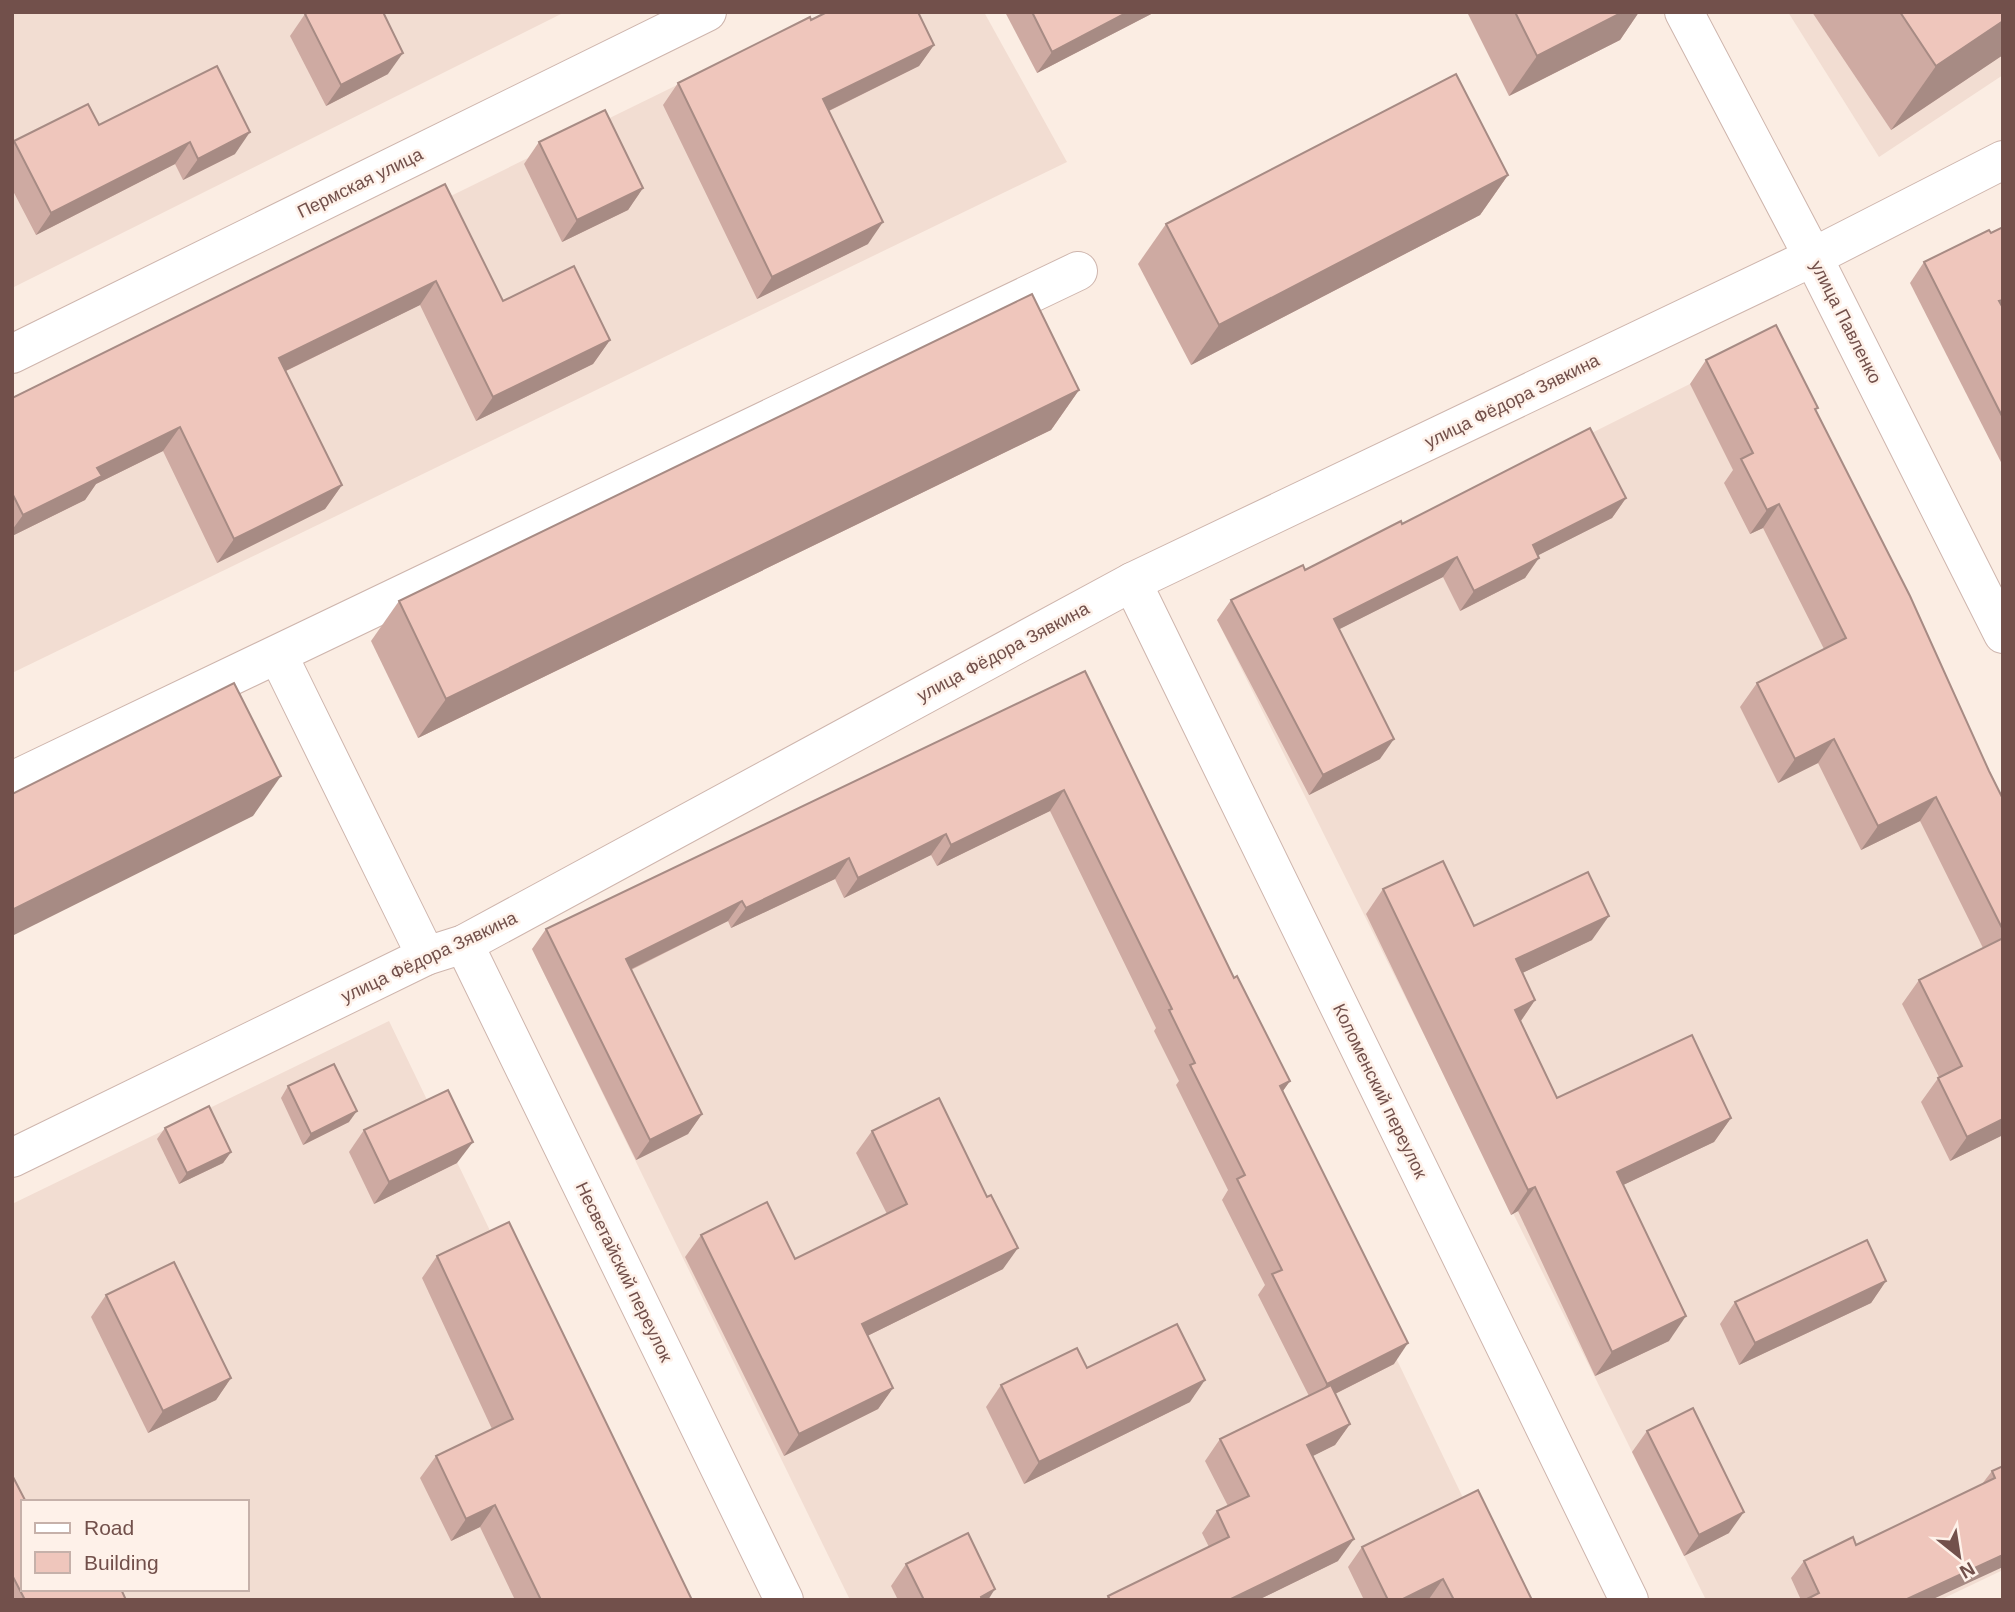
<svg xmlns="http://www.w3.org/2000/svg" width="2015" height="1612" font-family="Helvetica,sans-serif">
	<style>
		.residential { fill: #f2ddd2; fill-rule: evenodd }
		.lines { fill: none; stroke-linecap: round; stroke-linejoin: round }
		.minor-casing { stroke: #ceb5ad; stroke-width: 40 }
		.minor { stroke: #fff; stroke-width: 38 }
		.wall { fill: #ceaaa2 }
		.shaded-wall { fill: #a78b84 }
		.building { fill: #efc6bc; stroke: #a78b84; stroke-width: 2 }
		.labels { text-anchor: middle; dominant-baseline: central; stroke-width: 5; stroke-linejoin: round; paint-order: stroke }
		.street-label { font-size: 18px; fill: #72504b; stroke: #fef1e9 }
	</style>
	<rect width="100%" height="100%" fill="#fbede3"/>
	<!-- residential -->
	<g class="residential">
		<polygon points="12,12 565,12 12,288"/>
		<polygon points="826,12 984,12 1067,162 12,673 12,411"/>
		<polygon points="1788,12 2003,12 2003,75 1879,157"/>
		<polygon points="1762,348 2003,846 2003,1570 1940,1600 1706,1600 1217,620"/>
		<polygon points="1074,686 1512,1600 850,1600 532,949"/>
		<path d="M389 1021 668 1600H12V1204ZM23 1502H247V1589H23Z"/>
	</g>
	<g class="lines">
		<defs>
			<g id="minor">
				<polyline points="1684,12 1813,257 2003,634"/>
				<polyline points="12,354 707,12"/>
				<polyline points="1132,582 1629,1600"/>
				<polyline points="278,655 426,956"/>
				<polyline points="12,781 1078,271"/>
				<polyline points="464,944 784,1600"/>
				<polyline points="12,1158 426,956 464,944 1132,582 1813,257 2003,160"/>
			</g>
		</defs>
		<!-- minor casing -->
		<use href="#minor" class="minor-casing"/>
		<!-- minor -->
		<use href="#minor" class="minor"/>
	</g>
	<!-- wall -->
	<g class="wall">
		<polygon points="1005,12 1155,12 1037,73"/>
		<polygon points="1467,12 1639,12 1620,40 1509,96"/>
		<polygon points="1812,12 2003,12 2003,55 1891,130"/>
		<polygon points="305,14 388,74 326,106 290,36"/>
		<polygon points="811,20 934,45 919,66 829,111 868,244 757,299 663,105 678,83"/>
		<polygon points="217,66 235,154 183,180 175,164 36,235 12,189 12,144 14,141 99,125"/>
		<polygon points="539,142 643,188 628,210 562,242 524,164"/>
		<polygon points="1508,175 1480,215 1191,365 1138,264 1166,224"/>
		<polygon points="445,184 503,301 610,340 593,364 476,421 420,305 286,371 342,485 325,509 217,563 163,451 96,484 85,500 12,536 12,398"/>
		<polygon points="2003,227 2003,466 1910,283 1924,262"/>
		<polygon points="1706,360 1816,411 2003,799 2003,1135 1950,1161 1921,1102 1939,1077 1902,1004 1919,980 1983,948 1920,821 1861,850 1818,763 1778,783 1740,707 1757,683 1824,649 1763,528 1750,534 1724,483 1733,470 1690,384"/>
		<polygon points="1079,390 1051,430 418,738 371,641 399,601"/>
		<polygon points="1626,498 1612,518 1538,555 1525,578 1460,611 1443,577 1339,629 1380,759 1309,795 1217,620 1231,600 1305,570 1402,524"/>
		<polygon points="1085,671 1234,978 1290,1081 1282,1092 1394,1364 1335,1394 1350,1424 1335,1445 1312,1456 1338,1561 1258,1600 1106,1600 1108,1596 1209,1547 1202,1533 1217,1511 1228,1506 1205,1461 1220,1439 1309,1396 1258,1295 1265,1285 1222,1200 1228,1190 1176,1085 1179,1081 1154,1031 1156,1028 1050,811 937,866 931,855 844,898 835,879 731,928 728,921 631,970 702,1114 688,1134 636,1160 532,949 546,929"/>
		<polygon points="1383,889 1474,926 1592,940 1522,973 1535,1000 1521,1021 1557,1098 1731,1118 1714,1142 1623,1185 1669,1341 1595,1376 1518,1211 1511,1215 1366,914"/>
		<polygon points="288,1086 349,1122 303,1145 281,1098"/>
		<polygon points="165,1128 231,1152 223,1163 179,1184 157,1139"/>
		<polygon points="364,1130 457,1163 374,1204 349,1152"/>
		<polygon points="872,1131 1003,1269 867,1336 893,1388 878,1409 784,1456 685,1257 701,1235 795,1259 887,1214 856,1153"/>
		<polygon points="437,1256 692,1600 515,1600 480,1527 451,1541 420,1478 436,1456 492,1429 422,1278"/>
		<polygon points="1886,1281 1871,1303 1739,1365 1720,1324 1735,1302"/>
		<polygon points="106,1295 231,1378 216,1400 148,1433 91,1317"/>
		<polygon points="1087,1368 1190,1402 1024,1484 986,1407 1001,1385"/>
		<polygon points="1647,1431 1729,1533 1684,1556 1632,1452"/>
		<polygon points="2003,1466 1931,1600 1801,1600 1791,1578 1804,1561 1856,1545 1982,1484 1992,1471"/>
		<polygon points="12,1475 23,1589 126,1600 12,1600"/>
		<polygon points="1362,1547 1532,1600 1430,1600 1429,1599 1427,1600 1364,1600 1348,1567"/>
		<polygon points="906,1564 988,1600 898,1600 891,1586"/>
	</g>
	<!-- shaded-wall -->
	<g class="shaded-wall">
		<polygon points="1128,12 1155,12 1037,73 1052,52"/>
		<polygon points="1623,12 1639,12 1620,40 1509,96 1537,56"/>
		<polygon points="2003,21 2003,55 1891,130 1936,66"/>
		<polygon points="934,45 919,66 808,121 823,99"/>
		<polygon points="403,53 388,74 326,106 341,85"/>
		<polygon points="250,132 235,154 183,180 198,159"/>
		<polygon points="190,142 175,164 36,235 51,213"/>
		<polygon points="1508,175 1480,215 1191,365 1219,325"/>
		<polygon points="643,188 628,210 562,242 577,220"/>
		<polygon points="883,222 868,244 757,299 772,277"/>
		<polygon points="436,281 420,305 263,382 279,358"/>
		<polygon points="610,340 593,364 476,421 493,397"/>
		<polygon points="1079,390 1051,430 418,738 446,699"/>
		<polygon points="180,427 163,451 96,484 85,500 12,536 12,530 23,515 97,468"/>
		<polygon points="342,485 325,509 217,563 234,539"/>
		<polygon points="1626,498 1612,518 1519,565 1533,545"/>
		<polygon points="1779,504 1763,528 1750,534 1767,510"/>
		<polygon points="1457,557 1443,577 1320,639 1334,619"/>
		<polygon points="1539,558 1525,578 1460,611 1474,591"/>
		<polygon points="1394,739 1380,759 1309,795 1323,775"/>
		<polygon points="1834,739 1818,763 1778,783 1795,759"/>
		<polygon points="281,776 253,816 12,936 12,910"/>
		<polygon points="1064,790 1050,811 937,866 951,845"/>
		<polygon points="1936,797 1920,821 1861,850 1878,826"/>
		<polygon points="946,834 931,855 844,898 858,878"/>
		<polygon points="849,858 835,879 731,928 746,908"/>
		<polygon points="742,901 728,921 611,979 626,959"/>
		<polygon points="1609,916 1592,940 1499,984 1516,959"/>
		<polygon points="1535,1000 1518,1025 1515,1010"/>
		<polygon points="1290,1081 1275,1102 1280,1086"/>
		<polygon points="357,1111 349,1122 303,1145 311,1134"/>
		<polygon points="702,1114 688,1134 636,1160 650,1140"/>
		<polygon points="1731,1118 1714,1142 1600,1196 1617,1172"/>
		<polygon points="2003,1119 2003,1135 1950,1161 1967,1137"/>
		<polygon points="473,1142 457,1163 374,1204 389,1182"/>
		<polygon points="231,1152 223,1163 179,1184 187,1173"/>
		<polygon points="1535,1187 1518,1211 1511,1215 1528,1190"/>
		<polygon points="1018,1248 1003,1269 847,1346 862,1324"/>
		<polygon points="1886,1281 1871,1303 1739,1365 1755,1343"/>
		<polygon points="1686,1316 1669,1341 1595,1376 1612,1352"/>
		<polygon points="1408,1343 1394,1364 1313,1405 1327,1384"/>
		<polygon points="231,1378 216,1400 148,1433 163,1411"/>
		<polygon points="1205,1380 1190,1402 1024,1484 1039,1462"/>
		<polygon points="893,1388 878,1409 784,1456 799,1434"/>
		<polygon points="1350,1424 1335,1445 1291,1467 1307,1445"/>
		<polygon points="495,1505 480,1527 451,1541 466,1519"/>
		<polygon points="1744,1512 1729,1533 1684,1556 1699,1535"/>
		<polygon points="1354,1539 1338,1561 1258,1600 1229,1600"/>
		<polygon points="2003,1555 2003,1567 1931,1600 1905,1600"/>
		<polygon points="1443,1579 1429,1599 1427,1600 1401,1600"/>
		<polygon points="995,1589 988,1600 979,1600 981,1597"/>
	</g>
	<!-- building -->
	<g class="building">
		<polygon points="309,12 383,12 403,53 341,85 305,14"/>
		<polygon points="827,12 918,12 934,45 823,99 883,222 772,277 678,83 810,17 811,20"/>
		<polygon points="1032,12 1128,12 1052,52"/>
		<polygon points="1515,12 1623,12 1537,56"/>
		<polygon points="1900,12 2003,12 2003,21 1936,66"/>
		<polygon points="217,66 250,132 198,159 190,142 51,213 14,141 88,104 99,125"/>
		<polygon points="1456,74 1508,175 1219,325 1166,224"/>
		<polygon points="605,110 643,188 577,220 539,142"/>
		<polygon points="445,184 503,301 574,266 610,340 493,397 436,281 279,358 342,485 234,539 180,427 97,468 102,476 23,515 12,493 12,398"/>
		<polygon points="2003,227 2003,300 1999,301 2003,308 2003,418 1924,262 1989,230 1991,233"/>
		<polygon points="1032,294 1079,390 446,699 399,601"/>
		<polygon points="1776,325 1818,408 1815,409 1910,596 1989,771 2003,799 2003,930 1936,797 1878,826 1834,739 1795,759 1757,683 1846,638 1779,504 1767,510 1741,459 1753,453 1706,360"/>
		<polygon points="1590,428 1626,498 1533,545 1539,558 1474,591 1457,557 1334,619 1394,739 1323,775 1231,600 1303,565 1305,570 1401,521 1402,524"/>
		<polygon points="1085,671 1234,978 1237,976 1290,1081 1280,1086 1408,1343 1327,1384 1272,1274 1282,1270 1237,1179 1245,1175 1190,1065 1195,1063 1169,1010 1172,1009 1064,790 951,845 946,834 858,878 849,858 746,908 742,901 626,959 702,1114 650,1140 546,929"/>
		<polygon points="234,683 281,776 12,910 12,794"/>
		<polygon points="1443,861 1474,926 1588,872 1609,916 1516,959 1535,1000 1515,1010 1557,1098 1692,1035 1731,1118 1617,1172 1686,1316 1612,1352 1535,1187 1528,1190 1383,889"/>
		<polygon points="2003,938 2003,1119 1967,1137 1938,1078 1962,1066 1919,980"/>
		<polygon points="334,1064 357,1111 311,1134 288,1086"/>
		<polygon points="448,1090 473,1142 389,1182 364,1130"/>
		<polygon points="939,1098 987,1197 991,1195 1018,1248 862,1324 893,1388 799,1434 701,1235 767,1202 795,1259 907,1204 872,1131"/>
		<polygon points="209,1106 231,1152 187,1173 165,1128"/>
		<polygon points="509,1222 692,1600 541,1600 495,1505 466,1519 436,1456 513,1419 437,1256"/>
		<polygon points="1867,1240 1886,1281 1755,1343 1735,1302"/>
		<polygon points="174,1262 231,1378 163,1411 106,1295"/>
		<polygon points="1177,1324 1205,1380 1039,1462 1001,1385 1077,1348 1087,1368"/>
		<polygon points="1331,1385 1350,1424 1307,1445 1354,1539 1229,1600 1110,1600 1108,1596 1229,1537 1217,1511 1249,1496 1220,1439"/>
		<polygon points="1693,1408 1744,1512 1699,1535 1647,1431"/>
		<polygon points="2003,1466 2003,1555 1905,1600 1805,1600 1819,1593 1804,1561 1853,1537 1856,1545 1995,1478 1992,1471"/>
		<polygon points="12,1475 26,1502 23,1502 23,1589 121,1589 126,1600 25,1600 12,1575"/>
		<polygon points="1478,1490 1532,1600 1454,1600 1443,1579 1401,1600 1388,1600 1362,1547"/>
		<polygon points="968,1533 995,1589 981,1597 982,1600 924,1600 906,1564"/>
	</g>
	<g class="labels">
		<!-- street labels -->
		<g class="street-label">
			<text transform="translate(360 183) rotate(-26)">Пермская улица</text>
			<text transform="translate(1846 322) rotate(63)">улица Павленко</text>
			<text transform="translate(1512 401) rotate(-26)">улица Фёдора Зявкина</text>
			<text transform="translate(1003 652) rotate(-28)">улица Фёдора Зявкина</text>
			<text transform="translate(429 957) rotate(-25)">улица Фёдора Зявкина</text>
			<text transform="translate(1380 1091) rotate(64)">Коломенский переулок</text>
			<text transform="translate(624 1272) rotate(64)">Несветайский переулок</text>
		</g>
	</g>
	<!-- border -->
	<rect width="2015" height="1612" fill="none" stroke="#72504b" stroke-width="28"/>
	<!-- legend -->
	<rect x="21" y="1500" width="228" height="91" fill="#fef1e9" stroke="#c6b1aa" stroke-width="2"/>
	<rect x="35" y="1523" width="35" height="10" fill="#ffffff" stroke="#c6b1aa" stroke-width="2"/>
	<text x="84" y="1535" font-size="21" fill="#72504b">Road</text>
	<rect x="35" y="1552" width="35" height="21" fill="#efc6bc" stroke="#c6b1aa" stroke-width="2"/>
	<text x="84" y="1570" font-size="21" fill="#72504b">Building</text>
	<!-- north arrow -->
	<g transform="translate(1959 1556) rotate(150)" stroke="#fef1e9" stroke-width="5" paint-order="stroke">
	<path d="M0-5L12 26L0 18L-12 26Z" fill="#72504b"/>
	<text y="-10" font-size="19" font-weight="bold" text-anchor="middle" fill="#72504b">N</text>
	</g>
</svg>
